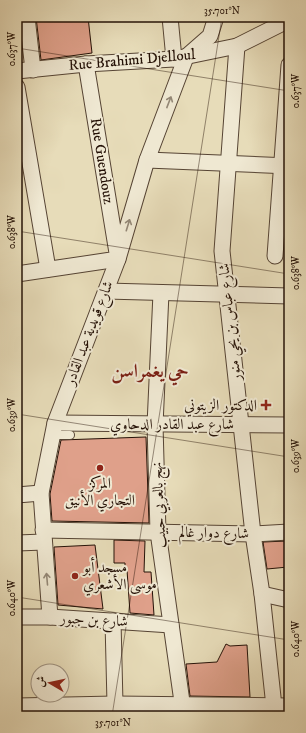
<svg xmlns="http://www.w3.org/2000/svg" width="306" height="733" font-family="'IM FELL DW Pica',Amiri,serif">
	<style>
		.building { fill: #dfa08a; stroke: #251207 }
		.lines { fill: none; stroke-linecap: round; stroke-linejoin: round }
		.lane-casing { stroke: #564434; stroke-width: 10 }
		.street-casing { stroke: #564434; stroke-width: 17 }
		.lane { stroke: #efe8d2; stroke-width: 8 }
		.street { stroke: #efe8d2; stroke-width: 15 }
		.oneway { stroke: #948877 }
		.ticks { fill: none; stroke: #251207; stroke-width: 1; stroke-opacity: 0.45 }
		.poi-dot { fill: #8f2418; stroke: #efe8d2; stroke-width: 1.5 }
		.labels { text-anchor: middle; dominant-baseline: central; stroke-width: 4; stroke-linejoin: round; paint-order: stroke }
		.street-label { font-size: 15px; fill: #251207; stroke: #efe8d2 }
		.poi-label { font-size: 15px; fill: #251207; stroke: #efe8d2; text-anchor: end }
		.district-label { font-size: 19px; font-weight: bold; fill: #7a1f14; stroke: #efe8d2 }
		.neatline { fill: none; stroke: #251207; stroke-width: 1.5 }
		.ticks-label { font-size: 10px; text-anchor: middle; fill: #251207 }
	</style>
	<rect width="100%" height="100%" fill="#e7dcb9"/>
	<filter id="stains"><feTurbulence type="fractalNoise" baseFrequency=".005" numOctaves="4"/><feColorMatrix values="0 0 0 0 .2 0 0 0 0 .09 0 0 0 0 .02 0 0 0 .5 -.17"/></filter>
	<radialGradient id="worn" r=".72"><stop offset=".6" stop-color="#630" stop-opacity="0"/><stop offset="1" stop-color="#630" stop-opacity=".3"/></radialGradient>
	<!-- building -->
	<g class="building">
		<polygon points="36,17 88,17 92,53 41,60"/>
		<polygon points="146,437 149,523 52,521 50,494 61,440"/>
		<polygon points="114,540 145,541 144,572 151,572 154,615 130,613 127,570 125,570 125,563 114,563"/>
		<polygon points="287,541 288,567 267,569 263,542"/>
		<polygon points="95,545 103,609 58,605 54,547"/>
		<polygon points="226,644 230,646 247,645 250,697 190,696 186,664 217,662"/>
	</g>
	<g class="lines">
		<defs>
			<polyline id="lane" points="52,435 70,435"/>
			<g id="street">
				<polyline points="27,17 33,70"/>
				<polyline points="170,17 174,59"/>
				<polyline points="237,46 222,251 253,534 262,594 275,716"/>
				<polyline points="17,71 86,64 174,59 237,46 289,20"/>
				<polyline points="17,87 48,269"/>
				<polyline points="147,160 289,166"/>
				<polyline points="275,256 289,65"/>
				<polyline points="17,274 118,259 86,64"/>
				<polyline points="106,291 289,296"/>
				<polyline points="161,293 155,425 158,532 184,716"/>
				<polyline points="55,423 289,425"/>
				<polyline points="17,495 41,493"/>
				<polyline points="43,530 253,534 289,532"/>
				<polyline points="17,543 44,542"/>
				<polyline points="262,594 289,600"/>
				<polyline points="17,617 50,617 171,625"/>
				<polyline points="50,617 41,493 55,423 118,259 147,160 186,57 210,36 216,17"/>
				<polyline points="113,621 115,704"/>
				<polyline points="17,706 115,704 289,706"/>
			</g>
		</defs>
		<!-- lane casing -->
		<use href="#lane" class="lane-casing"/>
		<!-- street casing -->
		<use href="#street" class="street-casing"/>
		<!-- lane -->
		<use href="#lane" class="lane"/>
		<!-- street -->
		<use href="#street" class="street"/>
	</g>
	<!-- one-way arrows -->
	<defs><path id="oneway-shaft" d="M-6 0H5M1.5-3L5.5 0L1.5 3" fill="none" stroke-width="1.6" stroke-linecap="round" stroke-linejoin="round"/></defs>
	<g class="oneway">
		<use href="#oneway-shaft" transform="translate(169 102) rotate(-69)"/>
		<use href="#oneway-shaft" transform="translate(128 225) rotate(-73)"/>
		<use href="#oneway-shaft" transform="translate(47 579) rotate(-95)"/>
	</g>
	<!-- ticks -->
	<path class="ticks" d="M17 48 289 91M17 231 289 274M17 414 289 457M17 597 289 640M112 716 222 17"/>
	<!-- markers -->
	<g class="poi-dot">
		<path d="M264 399h4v4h4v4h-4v4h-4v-4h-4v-4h4z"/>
		<circle cx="100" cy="468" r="4"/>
		<circle cx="75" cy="576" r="4"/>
	</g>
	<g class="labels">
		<!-- street labels -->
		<g class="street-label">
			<text transform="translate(132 60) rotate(-5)">Rue Brahimi Djelloul</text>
			<text transform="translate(102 161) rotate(81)">Rue Guendouz</text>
			<text transform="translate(230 322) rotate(-96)">شارع عباس بن يحي منور</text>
			<text transform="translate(89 333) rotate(-69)">شارع قويدية عبد القادر</text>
			<text x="172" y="424">شارع عبد القادر الدحاوي</text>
			<text transform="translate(159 505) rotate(-93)">نهج بالعربي حبيب</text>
			<text transform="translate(214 533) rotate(1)">شارع دوار غالم</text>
			<text transform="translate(94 620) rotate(3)">شارع بن جبور</text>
		</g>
		<!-- poi labels -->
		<g class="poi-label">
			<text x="257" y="405">الدكتور الزيتوني</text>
			<text x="100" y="483" text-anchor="middle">المركز<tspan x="100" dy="17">التجاري الأنيق</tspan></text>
			<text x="83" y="567" text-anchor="start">مسجد أبو<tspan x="83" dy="17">موسى الأشعري</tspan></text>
		</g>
		<!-- district labels -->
		<g class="district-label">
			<text x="150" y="371">حي يغمراسن</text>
		</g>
	</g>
	<!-- margin -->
	<rect width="306" height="733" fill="none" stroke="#e7dcb9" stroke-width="44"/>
	<!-- north arrow -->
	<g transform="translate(50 683) rotate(279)"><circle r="19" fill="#efe8d2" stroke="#9e9281"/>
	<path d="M0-3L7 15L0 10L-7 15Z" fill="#8f2418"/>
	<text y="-6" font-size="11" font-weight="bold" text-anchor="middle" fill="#251207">ش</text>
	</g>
	<rect x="22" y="22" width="262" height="689" class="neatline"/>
	<g class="ticks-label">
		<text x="222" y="14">35.701°N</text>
		<text transform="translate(11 49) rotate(-90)" y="4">0.637°W</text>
		<text transform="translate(295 91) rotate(-90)" y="4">0.637°W</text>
		<text transform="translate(11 232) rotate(-90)" y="4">0.638°W</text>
		<text transform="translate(295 273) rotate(-90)" y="4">0.638°W</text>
		<text transform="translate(11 415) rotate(-90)" y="4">0.639°W</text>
		<text transform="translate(295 456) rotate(-90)" y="4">0.639°W</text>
		<text transform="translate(11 598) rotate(-90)" y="4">0.640°W</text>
		<text transform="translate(295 639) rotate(-90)" y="4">0.640°W</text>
		<text x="113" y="726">35.701°N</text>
	</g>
	<rect width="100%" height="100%" filter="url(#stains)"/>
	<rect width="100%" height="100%" fill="url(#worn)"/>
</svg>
